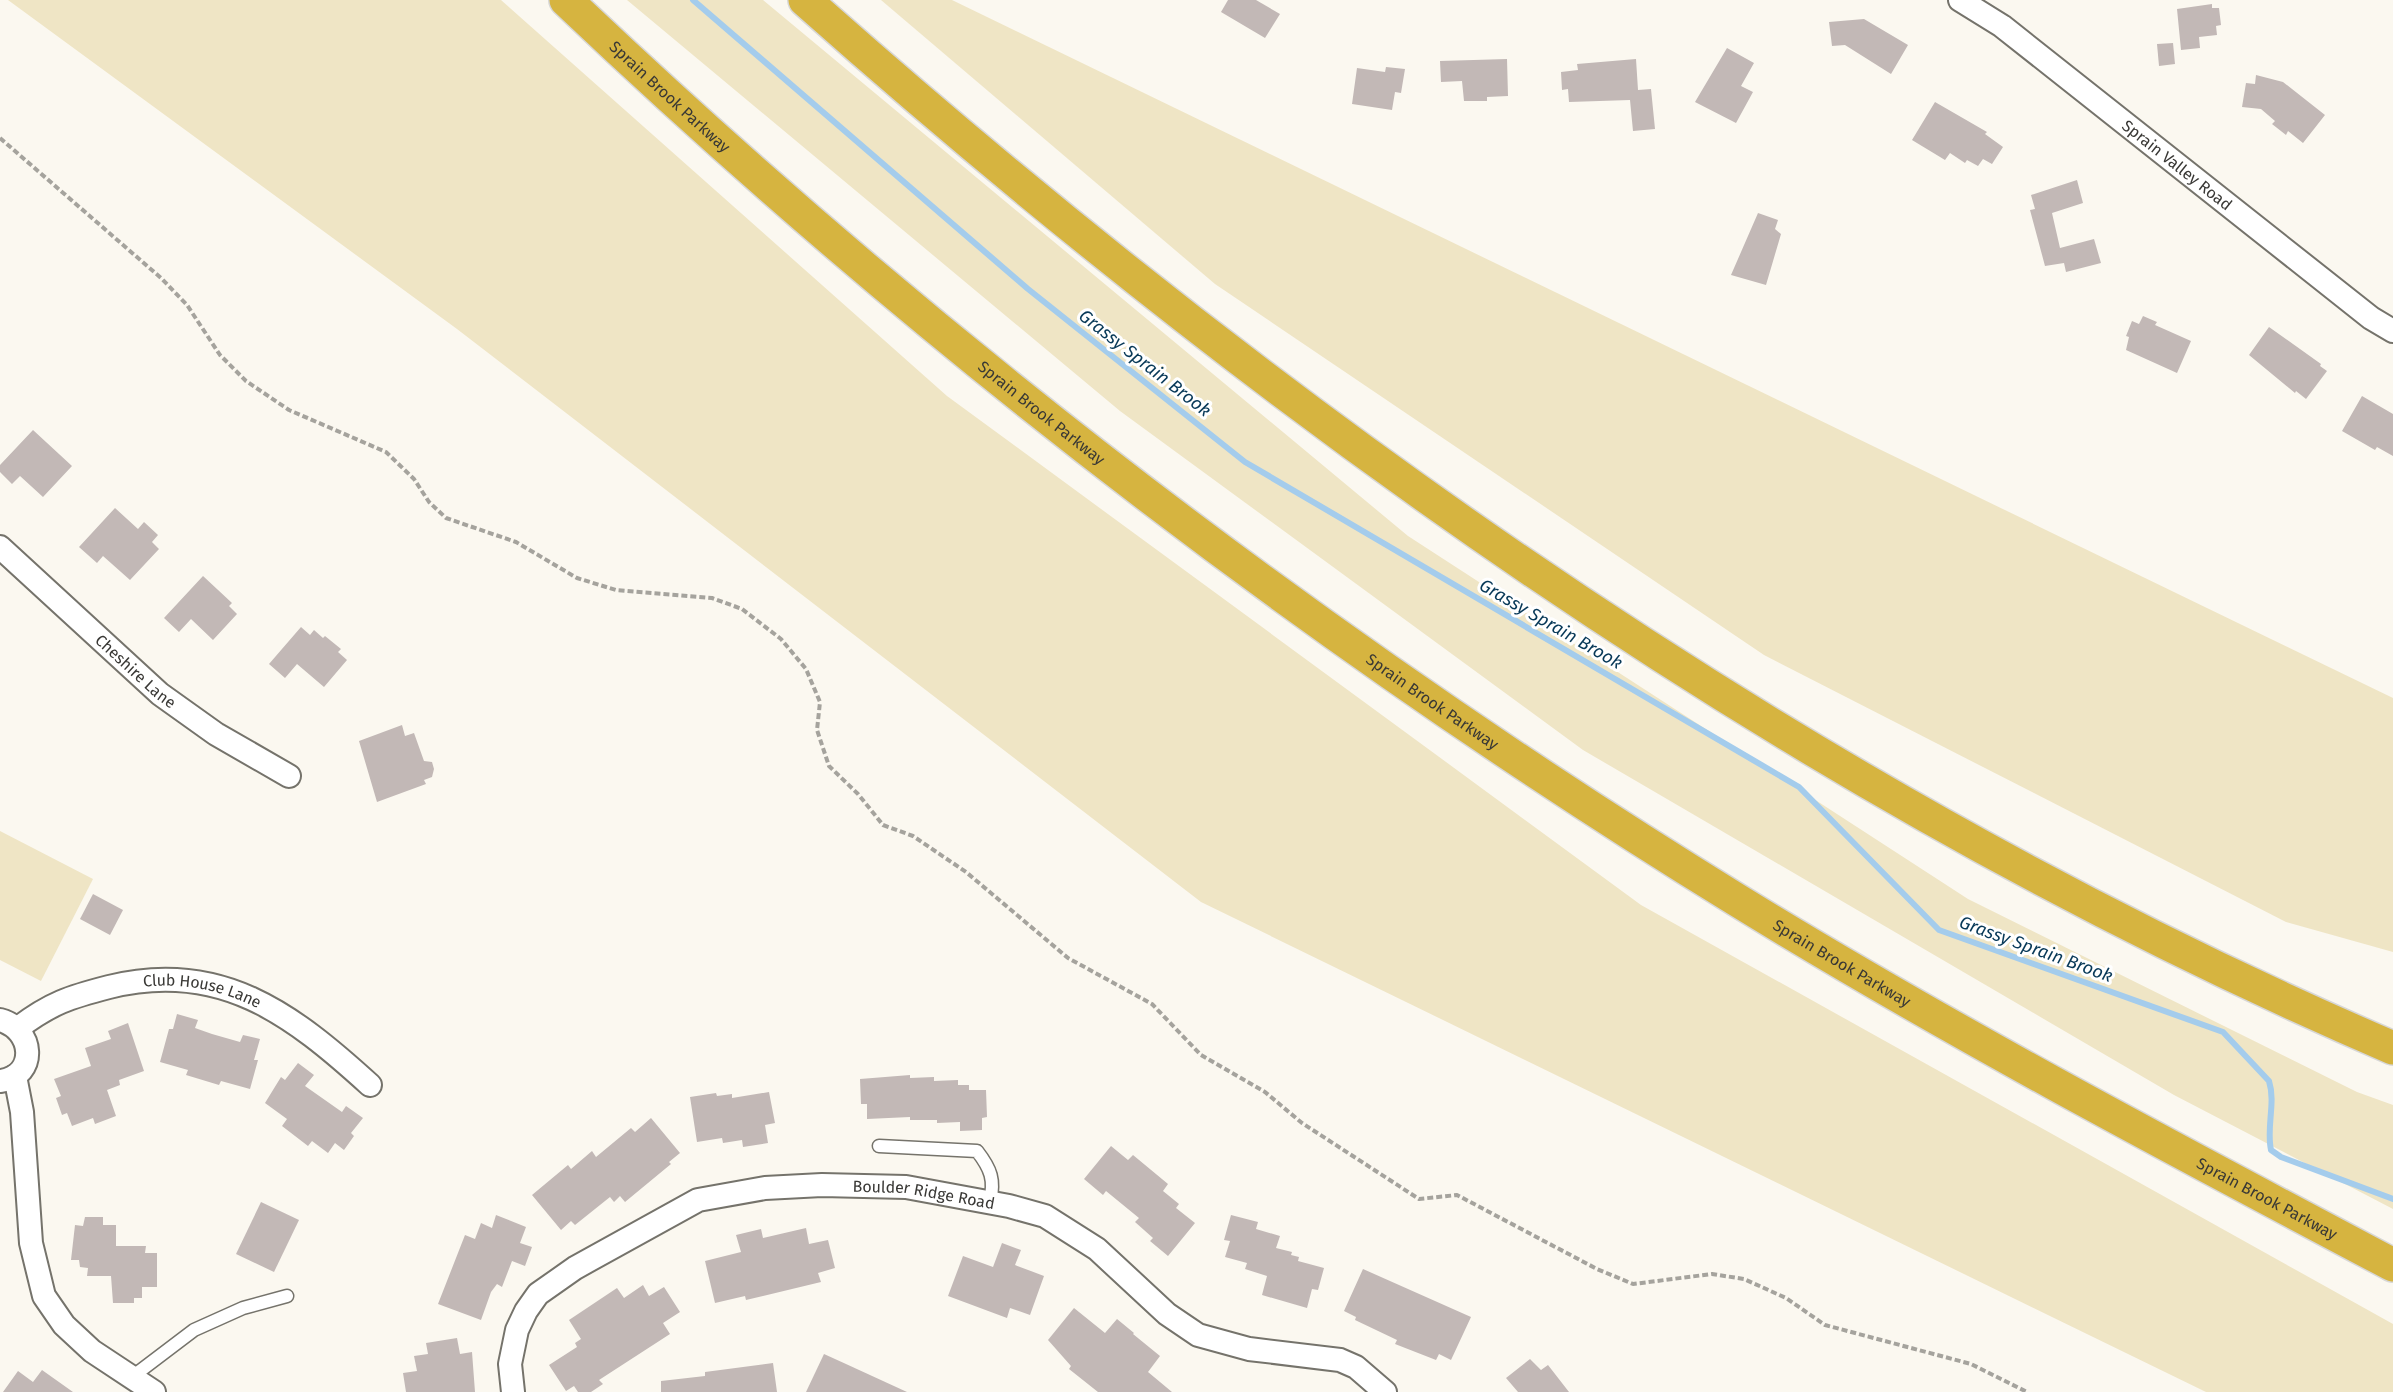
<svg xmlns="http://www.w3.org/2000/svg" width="2393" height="1392" font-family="'Fira Sans',sans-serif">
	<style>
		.green { fill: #efe5c5 }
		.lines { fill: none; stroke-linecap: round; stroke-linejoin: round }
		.stream { stroke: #a4ccec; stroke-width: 6 }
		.building { fill: #c2b8b6 }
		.lane-casing { stroke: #75736b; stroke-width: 15 }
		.street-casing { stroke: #75736b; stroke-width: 26 }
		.highway-casing { stroke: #d7d7d7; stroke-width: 36 }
		.path { stroke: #a5a39d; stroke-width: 4; stroke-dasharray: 6 3; stroke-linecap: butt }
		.lane { stroke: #fff; stroke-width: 12 }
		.street { stroke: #fff; stroke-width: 22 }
		.highway { stroke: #d6b440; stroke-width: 33 }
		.labels { text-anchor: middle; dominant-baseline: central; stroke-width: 6; stroke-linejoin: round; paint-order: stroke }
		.street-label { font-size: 16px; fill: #393835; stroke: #fff }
		.water-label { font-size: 18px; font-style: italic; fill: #083958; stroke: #fff }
	</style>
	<rect width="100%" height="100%" fill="#fbf8f0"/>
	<!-- green -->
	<g class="green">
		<polygon points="8,0 501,0 947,396 1641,905 2393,1324 2393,1392 2206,1392 1201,902 457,329"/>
		<polygon points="627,0 763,0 1408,536 1968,899 2357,1092 2393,1105 2393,1209 2174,1095 1583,750 1120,411"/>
		<polygon points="881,0 952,0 2393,698 2393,952 2286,922 1764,655 1215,284"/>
		<polygon points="0,831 93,879 41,981 0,960"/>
	</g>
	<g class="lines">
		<!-- stream -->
		<path class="stream" d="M693 0 1028 289 1245 462 1799 787 1939 930 2223 1032 2269 1081C2276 1103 2266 1127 2271 1150L2281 1157 2393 1199"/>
	</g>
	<!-- building -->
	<g class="building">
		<polygon points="1228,0 1256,0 1280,14 1265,38 1221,12"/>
		<polygon points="2212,4 2212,8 2219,8 2221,25 2216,26 2217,35 2199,37 2200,48 2181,50 2177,9"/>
		<polygon points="1864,19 1908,45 1891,74 1845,45 1832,46 1829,22"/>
		<polygon points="2173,43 2175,64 2159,66 2157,44"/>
		<polygon points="1727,48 1754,63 1741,86 1753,92 1736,123 1695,102"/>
		<polygon points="1507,59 1508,96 1487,97 1487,101 1464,101 1462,81 1441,82 1440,61"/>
		<polygon points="1636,59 1638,90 1651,89 1655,129 1633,131 1630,100 1569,102 1568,89 1562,90 1561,72 1578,70 1577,64"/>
		<polygon points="1386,67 1405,69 1401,93 1395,92 1392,110 1352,104 1357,68 1385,72"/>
		<polygon points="2256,75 2283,82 2325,115 2303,143 2288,131 2286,135 2272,124 2275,121 2261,109 2242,107 2246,83 2255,84"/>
		<polygon points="1935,102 1987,132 1985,134 2003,147 1992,164 1983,159 1978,166 1967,160 1965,163 1950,153 1945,160 1912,140"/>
		<polygon points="2077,180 2083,203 2052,213 2060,248 2094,239 2101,263 2066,272 2064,263 2045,266 2030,210 2035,209 2031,195"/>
		<polygon points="1758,213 1778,220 1775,229 1781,234 1766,285 1731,275"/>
		<polygon points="2143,316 2157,322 2155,325 2191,341 2177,373 2126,350 2129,337 2126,336 2132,321 2139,324"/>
		<polygon points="2269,327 2321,364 2320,366 2327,371 2306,399 2296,391 2295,393 2249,355"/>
		<polygon points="2362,396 2393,414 2393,456 2377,447 2375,450 2342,431"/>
		<polygon points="33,430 72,466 43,497 20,476 12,484 0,472 0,465"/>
		<polygon points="115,508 138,529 144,522 158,535 152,542 159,549 130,580 103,556 97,563 79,547"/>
		<polygon points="203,576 232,603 229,606 237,614 213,640 191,619 179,632 164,618"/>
		<polygon points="301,627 310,635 314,630 323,638 325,636 341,649 338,652 347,660 324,687 297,664 285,678 269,664"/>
		<polygon points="402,725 405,736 414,733 424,761 432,762 434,769 432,777 424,780 426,784 377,802 359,741"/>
		<polygon points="93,894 123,910 110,935 80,919"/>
		<polygon points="177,1014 198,1020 195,1028 212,1034 240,1042 243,1035 260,1039 254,1060 258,1060 250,1089 221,1081 219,1085 186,1075 188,1070 160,1062 169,1029 173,1029"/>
		<polygon points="128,1023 144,1071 119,1080 120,1085 107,1090 116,1116 95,1124 93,1118 72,1126 67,1113 62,1115 56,1098 61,1096 54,1079 91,1066 85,1048 111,1039 108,1031"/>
		<polygon points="298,1063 314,1075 305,1086 342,1112 346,1106 363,1118 351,1133 354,1136 344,1150 335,1143 328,1153 312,1141 308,1146 282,1126 287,1119 265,1103 281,1077 285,1080"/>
		<polygon points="910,1075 910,1078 934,1077 934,1081 958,1080 958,1085 969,1085 969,1090 986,1090 987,1117 982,1118 982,1130 960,1131 960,1122 937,1123 937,1120 910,1120 910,1117 867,1119 867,1104 861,1104 860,1079"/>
		<polygon points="769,1092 775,1123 765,1125 768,1143 743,1147 742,1140 723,1143 722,1138 697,1142 690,1097 716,1093 717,1096 732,1094 732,1098"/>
		<polygon points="651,1118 680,1153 669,1162 671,1164 625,1202 620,1196 614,1202 610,1197 575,1225 571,1221 561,1230 532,1195 568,1165 571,1169 592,1151 596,1157 631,1128 635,1132"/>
		<polygon points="1111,1146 1128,1160 1133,1155 1168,1184 1163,1191 1179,1204 1176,1208 1195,1223 1168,1256 1150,1241 1153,1238 1135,1222 1139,1218 1106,1191 1103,1195 1084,1179"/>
		<polygon points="261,1202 299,1220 274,1272 236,1254"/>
		<polygon points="496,1215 526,1227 520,1243 532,1247 525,1266 512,1261 502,1287 497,1284 491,1292 481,1320 438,1304 465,1235 475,1239 481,1223 492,1228"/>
		<polygon points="1231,1215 1258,1222 1256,1229 1280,1236 1276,1248 1292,1252 1291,1255 1299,1257 1298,1261 1324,1268 1318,1290 1312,1289 1307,1308 1262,1295 1267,1276 1245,1269 1247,1263 1225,1257 1230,1241 1224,1240"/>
		<polygon points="85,1217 103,1217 103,1225 116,1225 116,1246 146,1246 145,1253 157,1253 157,1287 142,1287 142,1298 134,1298 134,1303 113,1303 111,1276 87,1276 88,1268 80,1267 79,1260 71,1260 75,1225 83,1226"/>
		<polygon points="806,1228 809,1244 828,1240 835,1268 818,1273 821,1282 746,1300 745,1296 715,1303 705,1261 741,1252 736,1235 761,1229 763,1238"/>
		<polygon points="1002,1243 1021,1250 1015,1265 1044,1276 1030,1315 1010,1308 1007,1318 948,1296 963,1256 993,1267"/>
		<polygon points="1363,1269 1471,1317 1451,1360 1439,1354 1436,1360 1395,1344 1397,1340 1355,1320 1356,1317 1344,1311"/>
		<polygon points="643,1285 649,1296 664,1287 680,1312 663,1323 670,1334 599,1380 603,1384 591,1392 578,1392 574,1386 566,1391 549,1365 577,1347 575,1343 581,1339 569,1320 617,1288 624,1298"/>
		<polygon points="1074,1308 1105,1333 1117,1319 1134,1333 1133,1334 1160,1356 1148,1372 1172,1392 1098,1392 1069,1369 1071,1366 1048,1340"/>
		<polygon points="457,1338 460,1354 472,1352 475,1392 406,1392 403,1373 417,1371 414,1356 428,1354 426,1343"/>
		<polygon points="824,1354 846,1364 907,1392 806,1392"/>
		<polygon points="1530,1359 1541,1370 1548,1365 1569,1392 1518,1392 1506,1378"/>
		<polygon points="773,1363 777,1392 661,1392 661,1381 705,1376 705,1372"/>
		<polygon points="42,1370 73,1392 3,1392 18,1371 33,1382"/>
	</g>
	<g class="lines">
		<defs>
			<g id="lane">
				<path d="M879 1146 977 1151C991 1169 995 1180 990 1202"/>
				<polyline points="132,1377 194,1330 243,1308 287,1296"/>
			</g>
			<g id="street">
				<path id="s1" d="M1960 0 2002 26 2371 318 2393 331"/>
				<path id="s2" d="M0 547 160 694 216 734 289 776"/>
				<path d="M0 1020C34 1029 38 1075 1 1081"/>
				<path id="s3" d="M18 1028C51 1003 70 997 109 987 220 959 292 1014 370 1085"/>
				<polyline points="15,1076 22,1112 31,1243 44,1296 64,1325 92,1351 154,1392"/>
				<path id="s4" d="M513 1392 510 1364 517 1330 526 1311 538 1294 575 1268 698 1200 765 1188 822 1185 906 1187 1009 1206 1045 1216 1097 1249 1167 1314 1198 1335 1249 1349 1340 1360 1356 1367 1385 1392"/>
			</g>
			<g id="highway">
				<path id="s5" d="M566 0C923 339 1318 642 1737 900 1950 1031 2172 1148 2393 1265"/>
				<path d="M805 0C1277 419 1811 798 2393 1048"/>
			</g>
		</defs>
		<!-- lane casing -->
		<use href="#lane" class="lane-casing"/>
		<!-- street casing -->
		<use href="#street" class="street-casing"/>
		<!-- highway casing -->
		<use href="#highway" class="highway-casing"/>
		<!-- path -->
		<polyline class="path" points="0,138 161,278 187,305 220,355 246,381 289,410 386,452 414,479 429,502 446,518 516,542 577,578 616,590 712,598 742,609 781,639 806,669 820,702 817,730 829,766 858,794 883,825 913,836 966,872 1068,958 1152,1004 1201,1055 1265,1092 1302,1123 1419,1199 1457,1195 1597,1269 1633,1284 1712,1274 1744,1279 1786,1298 1825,1325 1971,1364 2027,1392"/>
		<!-- lane -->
		<use href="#lane" class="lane"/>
		<!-- street -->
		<use href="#street" class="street"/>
		<!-- highway -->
		<use href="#highway" class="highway"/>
	</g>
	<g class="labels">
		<!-- street labels -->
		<g class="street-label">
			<text stroke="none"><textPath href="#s5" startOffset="142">Sprain Brook Parkway</textPath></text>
			<text stroke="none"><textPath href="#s1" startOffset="273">Sprain Valley Road</textPath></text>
			<text stroke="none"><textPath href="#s5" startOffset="630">Sprain Brook Parkway</textPath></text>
			<text stroke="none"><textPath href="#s2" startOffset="184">Cheshire Lane</textPath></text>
			<text stroke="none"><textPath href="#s5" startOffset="1116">Sprain Brook Parkway</textPath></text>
			<text stroke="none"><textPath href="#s5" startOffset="1602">Sprain Brook Parkway</textPath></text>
			<text stroke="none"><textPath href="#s3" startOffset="196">Club House Lane</textPath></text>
			<text stroke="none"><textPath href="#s4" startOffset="518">Boulder Ridge Road</textPath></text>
			<text stroke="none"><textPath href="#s5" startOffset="2088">Sprain Brook Parkway</textPath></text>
		</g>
		<!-- water labels -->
		<g class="water-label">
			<text transform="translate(1145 363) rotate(38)">Grassy Sprain Brook</text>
			<text transform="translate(1551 624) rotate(30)">Grassy Sprain Brook</text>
			<text transform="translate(2036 949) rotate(20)">Grassy Sprain Brook</text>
		</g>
	</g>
</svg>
